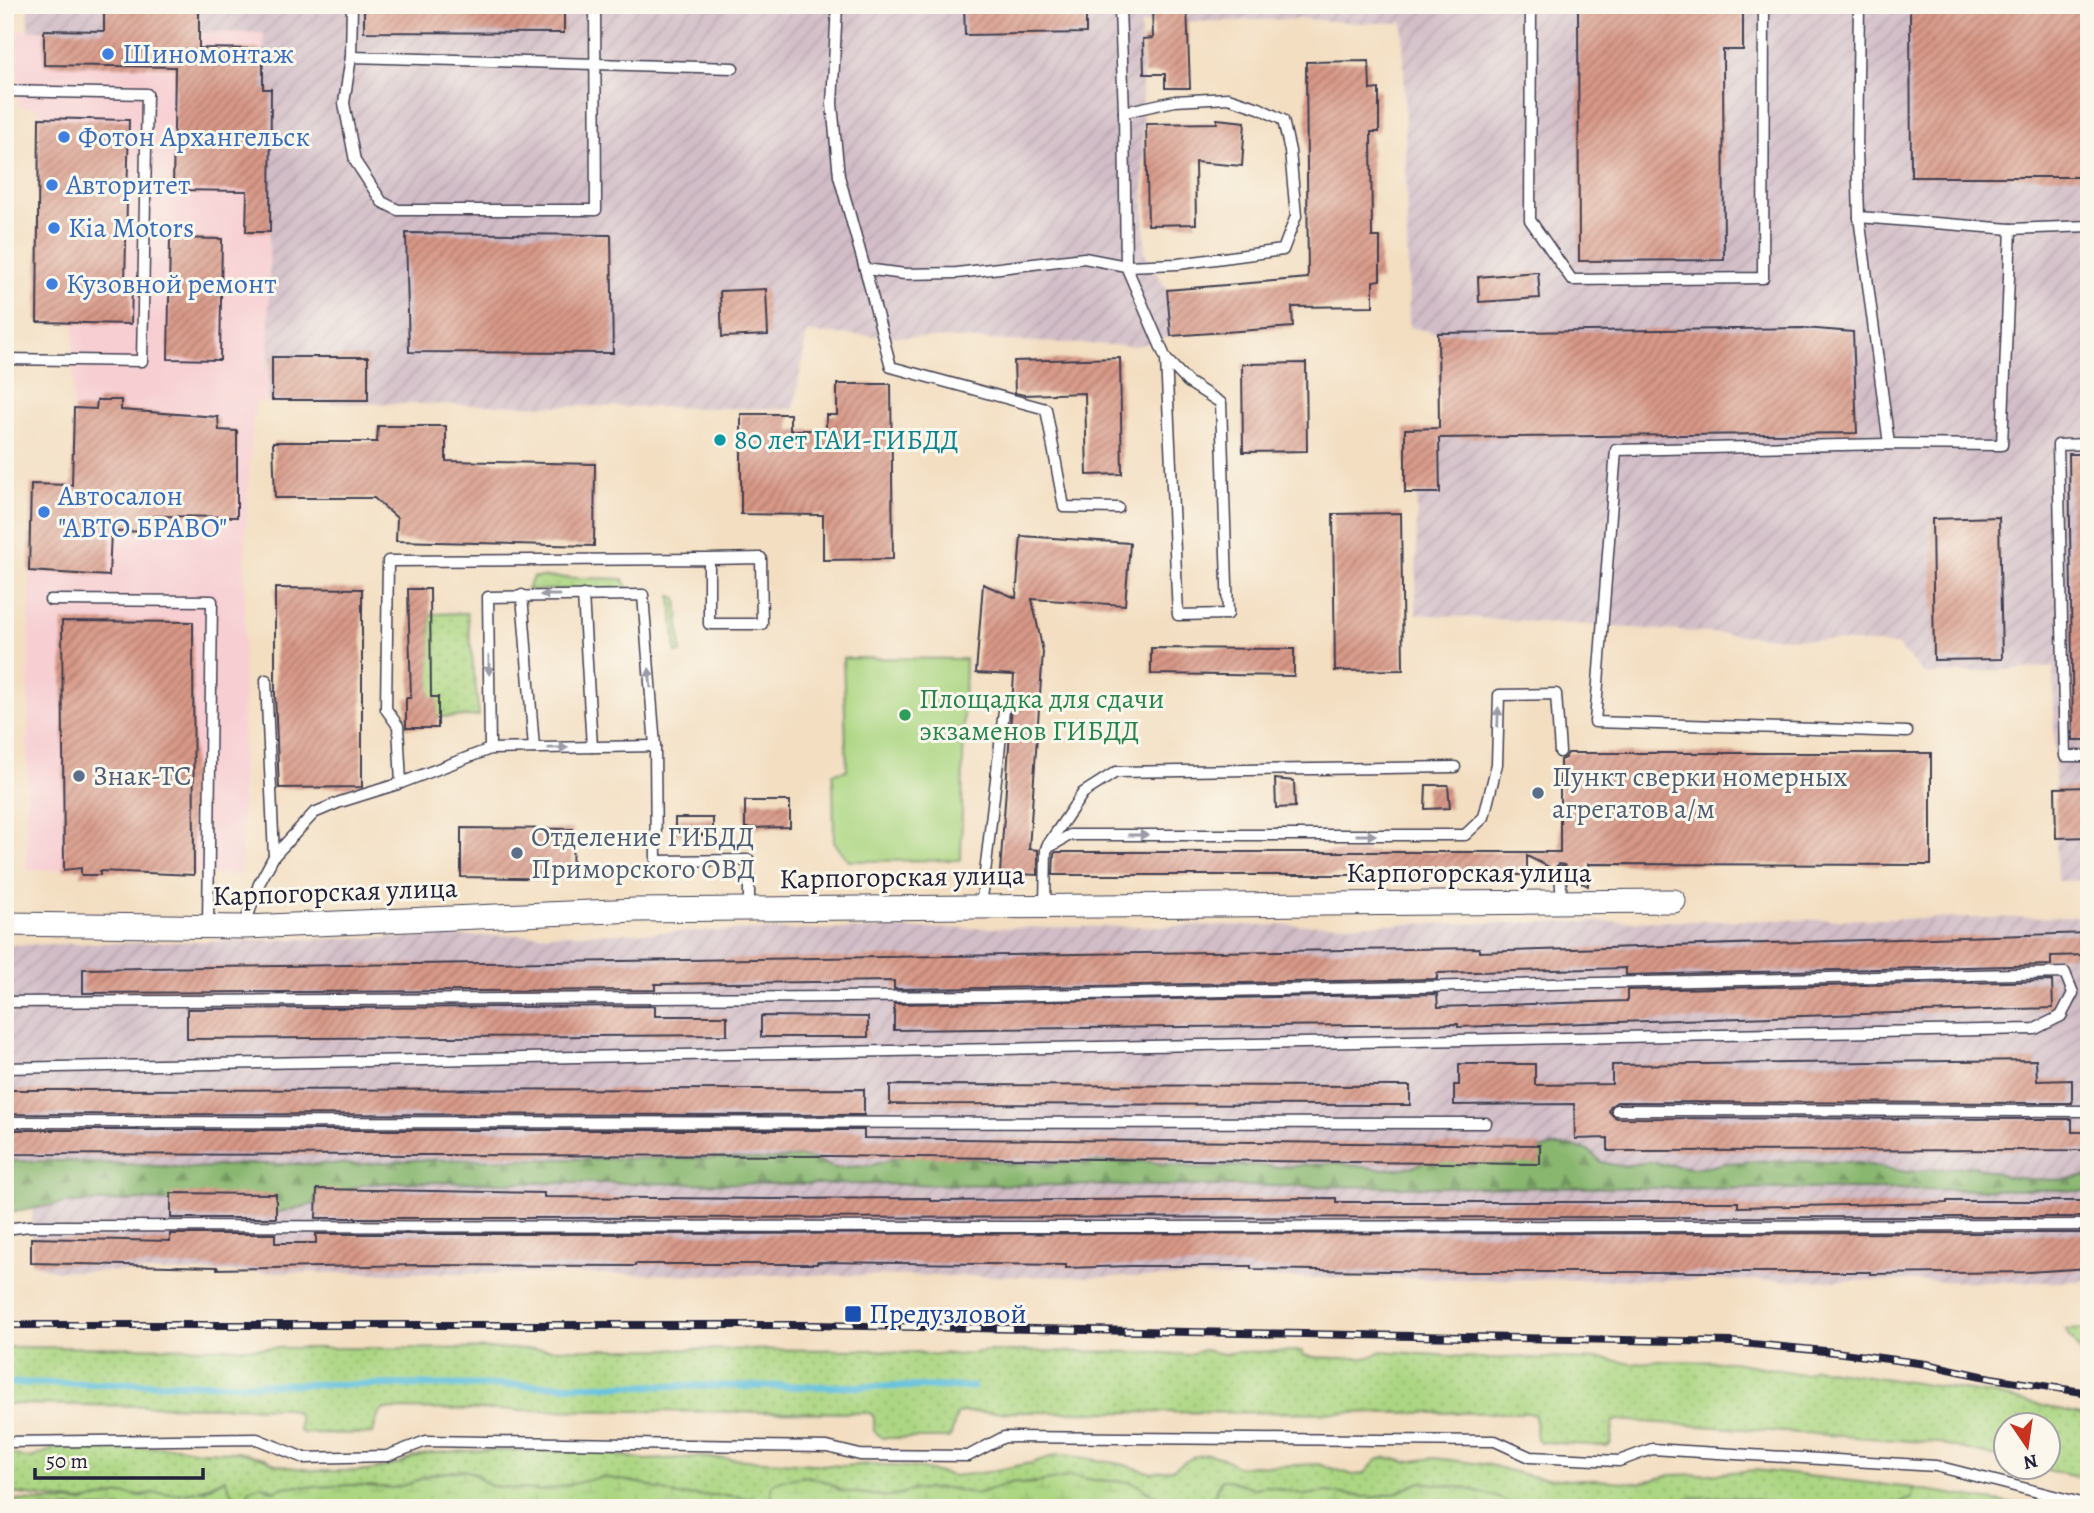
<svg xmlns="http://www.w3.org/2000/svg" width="2094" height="1513" font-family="Alegreya,serif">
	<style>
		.built { fill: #f7cfd3 }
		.industrial { fill: url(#industrial-furrows) }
		.grass { fill: url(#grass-dots); stroke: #677c5e; stroke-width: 2 }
		.forest { fill: url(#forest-firs); stroke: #566c56; stroke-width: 2 }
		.wetland { fill: url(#wetland-marsh); stroke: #677c5e; stroke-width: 2 }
		.pitch { fill: #acd682; stroke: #677c5e; stroke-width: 2 }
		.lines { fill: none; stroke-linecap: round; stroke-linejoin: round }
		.stream { stroke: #5fbfde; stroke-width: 7 }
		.building { fill: url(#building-hatch) }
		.service-casing { stroke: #413e4f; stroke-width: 13 }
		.minor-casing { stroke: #413e4f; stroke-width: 25 }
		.service { stroke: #fff; stroke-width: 10 }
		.minor { stroke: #fff; stroke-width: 23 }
		.rail-casing { stroke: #22223b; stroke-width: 8 }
		.rail { stroke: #fbf7ec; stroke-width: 5; stroke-dasharray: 16; stroke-linecap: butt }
		.oneway { fill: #9c9ca7 }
		.shop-dot { fill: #3f7fe0; stroke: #fbf7ec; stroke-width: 2.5 }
		.culture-dot { fill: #0f9aa8; stroke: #fbf7ec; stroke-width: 2.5 }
		.leisure-dot { fill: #2e9e5b; stroke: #fbf7ec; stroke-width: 2.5 }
		.service-dot { fill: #5c6f8a; stroke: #fbf7ec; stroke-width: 2.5 }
		.transit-dot { fill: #1a4fb4; stroke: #fbf7ec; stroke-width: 2.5 }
		.labels { text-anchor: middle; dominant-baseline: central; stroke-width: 6; stroke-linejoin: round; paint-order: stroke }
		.shop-label { font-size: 28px; fill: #366cbe; stroke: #fbf7ec; text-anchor: start }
		.culture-label { font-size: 28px; fill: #0d838f; stroke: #fbf7ec; text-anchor: start }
		.leisure-label { font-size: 28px; fill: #27864d; stroke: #fbf7ec; text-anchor: start }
		.service-label { font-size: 28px; fill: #4e5e75; stroke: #fbf7ec; text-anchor: start }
		.street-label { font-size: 28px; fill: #22223b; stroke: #fbf7ec }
		.transit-label { font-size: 28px; fill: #164399; stroke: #fbf7ec; text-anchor: start }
	</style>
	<defs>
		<pattern id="industrial-furrows" width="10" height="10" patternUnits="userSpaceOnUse" patternTransform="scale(1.75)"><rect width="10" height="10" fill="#d2bdc7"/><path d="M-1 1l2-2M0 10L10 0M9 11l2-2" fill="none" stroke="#b4a2ac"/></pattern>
		<pattern id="grass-dots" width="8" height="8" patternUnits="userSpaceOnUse" patternTransform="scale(1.75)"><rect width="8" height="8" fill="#acd682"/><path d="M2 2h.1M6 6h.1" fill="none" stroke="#94b771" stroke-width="1.8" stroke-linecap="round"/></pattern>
		<pattern id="forest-firs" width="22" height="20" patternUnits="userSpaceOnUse" patternTransform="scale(1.75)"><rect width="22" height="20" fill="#89b770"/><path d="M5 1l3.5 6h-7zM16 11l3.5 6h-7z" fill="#70945d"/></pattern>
		<pattern id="wetland-marsh" width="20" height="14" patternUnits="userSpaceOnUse" patternTransform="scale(1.75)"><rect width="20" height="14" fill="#acd682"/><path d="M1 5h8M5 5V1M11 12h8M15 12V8" fill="none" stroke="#94b771"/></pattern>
		<pattern id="building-hatch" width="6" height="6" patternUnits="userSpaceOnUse" patternTransform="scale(1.75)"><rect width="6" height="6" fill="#d89887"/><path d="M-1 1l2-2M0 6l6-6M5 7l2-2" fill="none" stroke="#af7c70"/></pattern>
	</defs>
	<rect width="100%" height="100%" fill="#fbf7ec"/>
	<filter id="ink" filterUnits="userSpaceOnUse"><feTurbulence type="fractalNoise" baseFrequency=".0143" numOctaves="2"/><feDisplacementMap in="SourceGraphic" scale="14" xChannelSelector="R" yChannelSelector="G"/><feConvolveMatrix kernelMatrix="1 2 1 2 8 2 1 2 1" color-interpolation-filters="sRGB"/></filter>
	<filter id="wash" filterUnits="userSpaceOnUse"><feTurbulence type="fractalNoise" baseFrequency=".00686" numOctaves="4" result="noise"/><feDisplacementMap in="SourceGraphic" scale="28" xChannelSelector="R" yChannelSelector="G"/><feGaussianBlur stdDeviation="1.57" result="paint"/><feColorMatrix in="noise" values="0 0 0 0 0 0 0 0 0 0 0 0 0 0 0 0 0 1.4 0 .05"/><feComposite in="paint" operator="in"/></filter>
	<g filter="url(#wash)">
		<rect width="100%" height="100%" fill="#f3dec1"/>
		<!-- built -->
		<polygon class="built" points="18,30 264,32 263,89 271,89 268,402 255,402 246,512 241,875 101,871 100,875 81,875 80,868 64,870 26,870 31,484 72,484 74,323 37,322 39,108 18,107"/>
		<!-- industrial -->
		<g class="industrial">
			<polygon points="28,5 2089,5 2089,880 2057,881 2053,667 1925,675 1897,645 1416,614 1417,494 1440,492 1438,333 1409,327 1403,23 1356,23 1305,19 1141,23 1145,253 1167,290 1171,336 1137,346 807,333 794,409 268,402 271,89 263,89 264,33 28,30"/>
			<polygon points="2089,917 2089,1280 2055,1282 57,1271 31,1263 33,1188 5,1188 5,945 776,930"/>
		</g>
		<!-- grass -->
		<g class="grass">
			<polygon points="533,577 623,579 627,589 527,590"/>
			<polygon points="671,596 677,598 681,653 676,653"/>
			<polygon points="467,613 479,716 438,717 430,697 430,614"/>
			<polygon points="2089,1329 2089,1366 2066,1330"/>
			<path d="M5 1347 878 1350 901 1353 918 1352 930 1355 944 1353 957 1355 988 1351 1153 1352 1187 1355 1203 1350 1224 1354 1237 1352 1302 1351 1303 1355C1312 1359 1353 1358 1365 1358 1371 1357 1377 1354 1381 1351L1492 1359 1518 1357 1539 1359 1556 1357 1581 1360 1603 1358 1632 1364 1657 1361 1732 1362 1803 1374 1811 1371 1814 1368 1996 1395 2089 1417V1480L2039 1468H2048V1426H2007L2006 1459 1939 1443 1617 1420 1613 1423 1611 1443 1607 1446 1540 1442C1532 1435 1537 1424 1535 1415L1530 1413 962 1412 957 1414 951 1435 948 1438H882L874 1431V1417L870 1413 384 1409 378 1415 373 1433 369 1434 303 1433 299 1431V1417L296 1412 287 1408 5 1404Z"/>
			<path d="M69 1445 101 1449 177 1447 199 1451 238 1452 264 1458 273 1463 288 1467 320 1471H367L400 1464 413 1457 432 1453 487 1450 598 1452 646 1460 699 1457 845 1466 872 1464 916 1468 954 1476 987 1472 1031 1463 1057 1455H1067L1121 1464 1152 1473 1173 1469 1193 1457 1208 1454 1223 1458 1239 1467 1253 1465 1276 1466 1318 1464 1353 1475 1364 1474 1377 1460 1387 1457 1406 1462 1434 1458 1489 1465 1530 1476 1569 1480 1581 1479 1640 1483 1671 1475 1709 1474 1755 1470 1912 1488 1914 1493 1912 1498 1894 1505 1893 1508H1804L1746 1498 1697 1497 1657 1503 1597 1506 1546 1502 1512 1504 1494 1496 1464 1488 1421 1482 1398 1492 1378 1497H1365L1326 1492 1305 1495 1267 1486 1254 1488 1228 1480H1221L1214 1495 1204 1501 1191 1502 1161 1497 1146 1491 1142 1486 1129 1482 1093 1480 1079 1477 1022 1484 1014 1482 976 1494 947 1488 915 1490 889 1497 841 1491 835 1486 771 1487 772 1498 759 1500 725 1495 678 1496 631 1481 541 1491 491 1486 485 1483 475 1473 462 1470 428 1475 412 1483 393 1488 350 1485 317 1487 287 1486 274 1491 269 1487C258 1492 237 1506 229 1491 227 1487 226 1483 224 1479L198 1491 176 1494 155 1493 82 1502 5 1492V1452L26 1458 34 1457 55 1448Z"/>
		</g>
		<!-- forest -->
		<polygon class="forest" points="1553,1146 1571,1146 1588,1150 1601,1162 1619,1166 1653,1162 1691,1168 1708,1167 1725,1163 1762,1161 1853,1162 1907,1172 1975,1166 2009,1177 2027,1179 2061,1180 2089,1175 2089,1192 2062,1190 399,1182 368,1184 352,1188 324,1202 275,1213 192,1203 143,1200 66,1203 5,1213 5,1161 64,1161 196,1168 249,1164 365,1164 417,1160 727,1158 764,1160 801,1157 819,1161 834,1168 872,1165 907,1155 942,1155 1017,1164 1141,1161 1208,1169 1243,1165 1279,1167 1336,1163 1378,1169 1398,1169 1415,1166 1432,1159 1537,1151"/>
		<!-- wetland -->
		<g class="wetland">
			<path d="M462 1470C476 1471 480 1481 491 1486L541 1491 603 1477 644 1484 678 1496 725 1495 759 1500 772 1498 771 1486 775 1482 781 1480 808 1476 829 1483 841 1491 889 1497 915 1490 947 1488 976 1494 1014 1482 1022 1484 1035 1483 1072 1476 1093 1480 1129 1482 1142 1486 1146 1492 1161 1497 1191 1502 1204 1501 1214 1495 1222 1480H1228L1254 1488 1267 1486 1305 1495 1326 1492 1365 1497H1378L1398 1492 1421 1482 1464 1488 1494 1496 1512 1504 1546 1502 1597 1506 1657 1503 1697 1497 1746 1498 1804 1508H5V1500L82 1502 121 1494 142 1496 155 1493 176 1494 204 1490 225 1479C230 1490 232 1502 247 1496L250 1489 262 1485 274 1491 287 1486 317 1487 350 1485 393 1488 412 1483 428 1475Z"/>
			<polygon points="1912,1488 2033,1507 2034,1508 1893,1508 1894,1505 1912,1498 1913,1493"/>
		</g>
		<!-- pitch -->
		<polygon class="pitch" points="843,658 965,659 961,860 849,861 834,842 833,773 847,770"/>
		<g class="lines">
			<!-- stream -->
			<polyline class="stream" points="5,1383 973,1387"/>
		</g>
		<g id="blocks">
			<!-- building -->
			<g class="building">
				<polygon points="104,5 199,5 199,48 263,49 263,89 271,89 270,232 246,232 247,191 173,190 175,67 44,65 44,30 104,31"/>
				<polygon points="364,5 564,5 564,33 364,32"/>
				<polygon points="964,5 1086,5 1086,33 965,35"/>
				<polygon points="1152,5 1187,5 1190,88 1165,88 1165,74 1144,74 1143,39 1153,38"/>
				<polygon points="1578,5 1743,5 1743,50 1723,50 1724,260 1579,261"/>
				<polygon points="1910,5 2089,5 2089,177 1911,177"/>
				<polygon points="1369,61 1370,90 1379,89 1379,132 1371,132 1372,237 1380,237 1380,280 1373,281 1373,306 1292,307 1293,327 1171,336 1167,290 1308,278 1306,62"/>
				<polygon points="39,118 129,120 125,283 132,284 131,324 37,322"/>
				<polygon points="1217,119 1245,122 1242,166 1195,162 1196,224 1148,225 1146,124 1217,123"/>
				<polygon points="406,233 611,235 613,353 409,352"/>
				<polygon points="170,238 222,239 220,360 168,359"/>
				<polygon points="1538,272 1540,298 1479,302 1478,277"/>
				<polygon points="766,289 768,335 722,337 720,291"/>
				<polygon points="1804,328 1853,332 1857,433 1439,438 1440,493 1405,493 1405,429 1439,428 1438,333"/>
				<rect x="272" y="357" width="96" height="43"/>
				<polygon points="1120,358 1122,474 1087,475 1085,393 1024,395 1015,393 1014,361"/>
				<polygon points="1306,363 1307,451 1243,452 1242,364"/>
				<polygon points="837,384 891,384 893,559 823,560 823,515 741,514 741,414 790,414 790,430 826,430 826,415 837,415"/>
				<polygon points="97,400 121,400 121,410 218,417 219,430 237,431 237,517 154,516 156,531 111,532 109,576 29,571 31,484 72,485 74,408 96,409"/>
				<polygon points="378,426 446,426 446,461 595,464 594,546 396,541 397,518 374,498 275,498 273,442 377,442"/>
				<polygon points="2069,454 2089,454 2089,740 2073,740"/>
				<polygon points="1401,513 1403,670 1335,671 1333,514"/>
				<polygon points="1999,517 2002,659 1934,660 1932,519"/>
				<polygon points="1021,536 1130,543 1125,605 1032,599 1043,652 1029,849 1038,850 1038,875 1000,873 1014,675 976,673 983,584 1016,598"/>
				<polygon points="275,588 362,589 362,787 279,788 275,695"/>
				<polygon points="408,589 430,589 431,697 438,697 438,728 406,728 406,698 411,698"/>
				<polygon points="62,621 193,622 194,875 100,871 100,875 81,875 81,868 64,870"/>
				<polygon points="1151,648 1294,649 1294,676 1151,674"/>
				<polygon points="1568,753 1931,753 1931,865 1588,864 1588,886 1568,876 1567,868 1564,865 1559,864 1553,869 1527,856 1527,875 1053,875 1054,854 1056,852 1560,852 1560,760 1565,758"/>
				<polygon points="1275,779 1294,781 1295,807 1276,808"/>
				<polygon points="1426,785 1448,785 1450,808 1425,809"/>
				<polygon points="2089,787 2089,837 2056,838 2055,788"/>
				<polygon points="745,801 790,801 790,827 745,828"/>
				<rect x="675" y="818" width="38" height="17"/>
				<polygon points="461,828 573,829 572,879 461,877"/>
				<polygon points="2089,933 2089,955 2051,956 2051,965 1626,975 1626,968 1437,973 1437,979 993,988 894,989 894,981 655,984 655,990 83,993 83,969 1479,948 1479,952"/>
				<polygon points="2052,981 2053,1008 1458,1027 1458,1024 894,1030 894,1004 1437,994 1438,1007 1627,1001 1627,990"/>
				<polygon points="655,1006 655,1016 727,1016 727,1035 187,1039 187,1009"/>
				<polygon points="761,1016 868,1017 868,1037 761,1037"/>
				<polygon points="2036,1060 2037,1081 2072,1080 2072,1103 1617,1102 1611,1106 1609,1111 1613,1116 1617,1118 2072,1119 2072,1132 2089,1132 2089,1150 1608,1151 1608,1138 1575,1139 1574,1104 1454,1105 1454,1085 1459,1085 1459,1064 1535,1064 1535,1085 1612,1084 1612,1065"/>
				<polygon points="890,1085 1410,1086 1410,1105 890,1104"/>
				<polygon points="864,1089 864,1115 5,1114 5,1090"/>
				<polygon points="5,1130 864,1130 864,1138 1540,1145 1540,1164 828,1156 5,1154"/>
				<polygon points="317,1189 544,1193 544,1197 768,1199 930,1198 930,1201 1336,1198 1336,1202 1738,1202 1738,1207 1947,1203 1947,1201 2089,1201 2089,1217 316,1218"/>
				<polygon points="171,1193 276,1194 276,1218 171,1218"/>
				<polygon points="2089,1233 2089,1268 2028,1272 1870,1274 1870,1272 1465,1272 1251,1269 1251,1266 1130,1266 1066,1268 1066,1265 817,1262 817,1264 635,1264 635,1266 416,1265 217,1269 217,1267 31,1263 31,1238 170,1241 170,1234 275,1234 275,1243 316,1243 316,1234"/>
			</g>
		</g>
	</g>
	<g filter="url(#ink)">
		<use href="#blocks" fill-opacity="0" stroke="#413e4f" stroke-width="2"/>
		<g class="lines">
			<defs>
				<g id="service">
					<polyline points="352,5 351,57 344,103 355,161 382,202 398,210 596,210 595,5"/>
					<polyline points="837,5 832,104 839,176 865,269 905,274 957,273 1084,258 1126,266 1178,264 1283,250 1296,216 1290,151 1283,120 1259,108 1228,98 1175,101 1124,112"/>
					<polyline points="1531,5 1530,220 1572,280 1763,278 1764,5"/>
					<polyline points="1859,5 1857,151 1859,217 2011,229 2089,226"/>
					<polyline points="1120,9 1124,112 1126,266 1166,359 1178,615 1228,614 1221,403 1188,382 1166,359"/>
					<polyline points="351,57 733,68"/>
					<polyline points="5,91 147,94 142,361 5,359"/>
					<polyline points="1859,217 1889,444"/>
					<polyline points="865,269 891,367 1046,409 1064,507 1118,508"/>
					<polyline points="2089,444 2058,445 2065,756 2089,756"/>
					<polyline points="522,595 534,748"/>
					<polyline points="583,595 592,747"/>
					<polyline points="50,600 212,601 208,926"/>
					<polyline points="266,680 274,856"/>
					<polyline points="1907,732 1595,722 1616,450 1889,444 2002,445 2011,229"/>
					<polyline points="490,749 488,597 643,595 655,746 656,861 749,860 749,909"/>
					<polyline points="401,783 398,726 386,709 388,561 709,559 761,558 762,624 709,624 709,559"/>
					<polyline points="1047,846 1083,793 1116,772 1455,767"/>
					<polyline points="1560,872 1562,902"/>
					<polyline points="1045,906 1046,849 1070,835 1465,835 1484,817 1497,764 1499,695 1556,694 1560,752"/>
					<polyline points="981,907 1005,702"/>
					<polyline points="244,927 259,884 274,856 314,813 340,802 401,783 490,749 655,746"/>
					<polyline points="5,1002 993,996 2065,973 2073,993 2061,1016 2035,1029 5,1068"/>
					<polyline points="2089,1052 2089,1057"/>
					<polyline points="1617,1110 2089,1111"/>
					<polyline points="5,1122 1486,1123"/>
					<polyline points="5,1229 30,1226 1135,1227 2089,1225"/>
					<polyline points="5,1442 257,1439 304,1458 387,1456 426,1441 827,1447 860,1455 968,1456 1004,1437 1495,1441 1530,1457 1619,1461 1652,1449 1936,1466 2089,1505"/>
				</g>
				<polyline id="minor" points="5,924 244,927 636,910 1674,901"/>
			</defs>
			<!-- service casing -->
			<use href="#service" class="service-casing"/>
			<!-- minor casing -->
			<use href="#minor" class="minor-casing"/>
			<!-- service -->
			<use href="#service" class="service"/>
			<!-- minor -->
			<use href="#minor" class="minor"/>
			<defs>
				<polyline id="rail" points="5,1325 813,1325 1732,1342 1835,1352 1926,1364 1991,1378 2089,1393"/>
			</defs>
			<!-- rail casing -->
			<use href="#rail" class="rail-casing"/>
			<!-- rail -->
			<use href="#rail" class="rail"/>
		</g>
		<!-- one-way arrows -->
		<defs><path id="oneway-solid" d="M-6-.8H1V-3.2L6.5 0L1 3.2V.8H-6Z" transform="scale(1.75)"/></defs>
		<g class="oneway">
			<use href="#oneway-solid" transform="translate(550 595) rotate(-180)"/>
			<use href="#oneway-solid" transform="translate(489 665) rotate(89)"/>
			<use href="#oneway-solid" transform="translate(650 678) rotate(-95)"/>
			<use href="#oneway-solid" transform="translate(1498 717) rotate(-88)"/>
			<use href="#oneway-solid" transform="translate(558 748) rotate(-1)"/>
			<use href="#oneway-solid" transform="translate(1138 835)"/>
			<use href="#oneway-solid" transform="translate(1366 835)"/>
		</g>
	</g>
	<!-- markers -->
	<g class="shop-dot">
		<circle cx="108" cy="54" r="7"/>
		<circle cx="64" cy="137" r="7"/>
		<circle cx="52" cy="185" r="7"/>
		<circle cx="54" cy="228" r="7"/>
		<circle cx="52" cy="284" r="7"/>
		<circle cx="44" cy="512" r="7"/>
	</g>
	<circle class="culture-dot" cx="720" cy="440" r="7"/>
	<circle class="leisure-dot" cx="905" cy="715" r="7"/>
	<g class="service-dot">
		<circle cx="79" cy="776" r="7"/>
		<circle cx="1538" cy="793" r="7"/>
		<circle cx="517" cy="853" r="7"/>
	</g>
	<rect class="transit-dot" x="844" y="1305" width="18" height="18" rx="3.5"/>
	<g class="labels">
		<!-- shop labels -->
		<g class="shop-label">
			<text x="122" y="54">Шиномонтаж</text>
			<text x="78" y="137">Фотон Архангельск</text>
			<text x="66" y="185">Авторитет</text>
			<text x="68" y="228">Kia Motors</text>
			<text x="66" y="284">Кузовной ремонт</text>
			<text x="58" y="496">Автосалон<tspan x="58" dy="32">"АВТО БРАВО"</tspan></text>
		</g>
		<!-- culture labels -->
		<g class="culture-label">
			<text x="734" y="440">80 лет ГАИ-ГИБДД</text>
		</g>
		<!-- leisure labels -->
		<g class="leisure-label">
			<text x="919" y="699">Площадка для сдачи<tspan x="919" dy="32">экзаменов ГИБДД</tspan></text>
		</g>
		<!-- service labels -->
		<g class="service-label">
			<text x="93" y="776">Знак-ТС</text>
			<text x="1552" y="777">Пункт сверки номерных<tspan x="1552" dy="32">агрегатов а/м</tspan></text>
			<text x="531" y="837">Отделение ГИБДД<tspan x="531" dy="32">Приморского ОВД</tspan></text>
		</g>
		<!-- street labels -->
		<g class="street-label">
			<text x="1469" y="873">Карпогорская улица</text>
			<text transform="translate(902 877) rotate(-1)">Карпогорская улица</text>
			<text transform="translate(335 892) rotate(-2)">Карпогорская улица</text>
		</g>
		<!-- transit labels -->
		<g class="transit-label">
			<text x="869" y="1314">Предузловой</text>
		</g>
	</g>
	<!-- margin -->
	<rect width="2094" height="1513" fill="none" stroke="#fbf7ec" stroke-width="28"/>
	<!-- north arrow -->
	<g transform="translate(2027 1446) rotate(167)"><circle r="33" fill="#fbf7ec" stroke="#a4a2a5" stroke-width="2"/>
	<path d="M0-5L12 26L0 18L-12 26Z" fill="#c8321e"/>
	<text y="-10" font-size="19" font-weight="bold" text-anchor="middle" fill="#22223b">N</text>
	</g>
	<!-- scale -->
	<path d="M35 1468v10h168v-10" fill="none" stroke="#22223b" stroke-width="3.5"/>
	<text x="46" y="1468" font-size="21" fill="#22223b" stroke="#fbf7ec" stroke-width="5" paint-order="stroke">50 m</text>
</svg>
